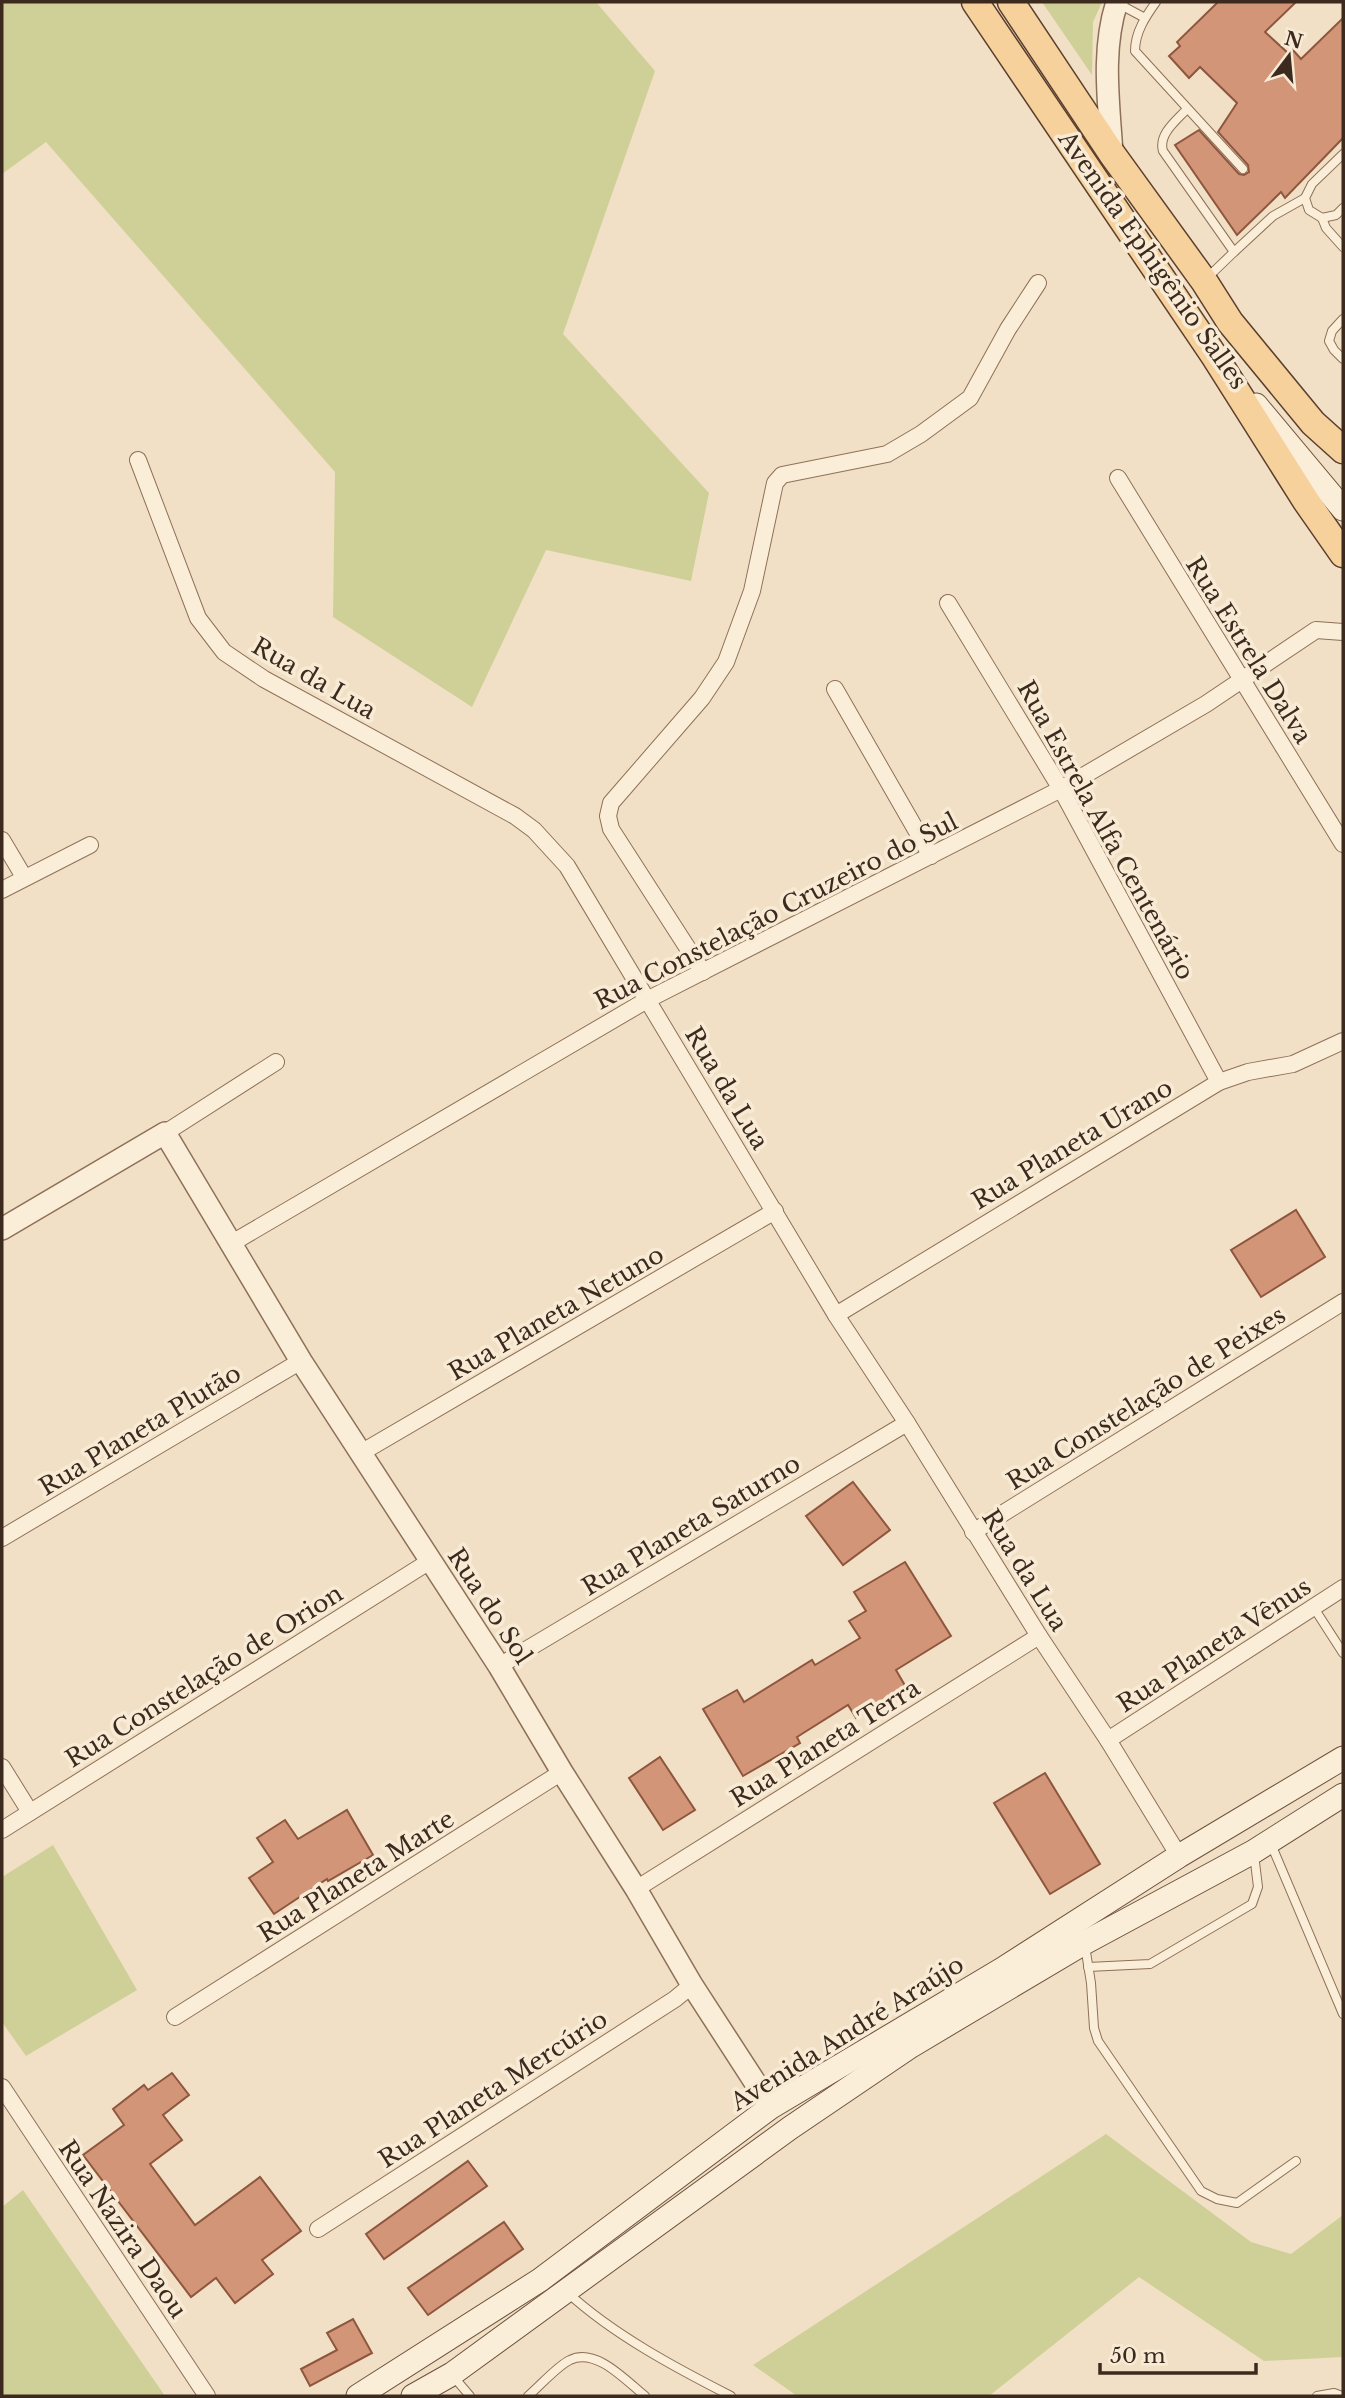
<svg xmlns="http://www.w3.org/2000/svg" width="1345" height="2398" font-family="'Libre Baskerville',serif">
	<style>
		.green { fill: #cfd097 }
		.building { fill: #d29578; stroke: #8e563d; stroke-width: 2 }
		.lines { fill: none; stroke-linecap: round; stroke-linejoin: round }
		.service-casing { stroke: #8e7059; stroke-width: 10 }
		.minor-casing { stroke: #8e7059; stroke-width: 18 }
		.tertiary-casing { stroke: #8e7059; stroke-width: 24 }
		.secondary-casing { stroke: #6f513c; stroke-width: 25 }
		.primary-casing { stroke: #5b3f2e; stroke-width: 29 }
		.service { stroke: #fbeed9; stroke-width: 8 }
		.minor { stroke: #fbeed9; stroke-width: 16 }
		.tertiary { stroke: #fbeed9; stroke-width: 21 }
		.secondary { stroke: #fbeed9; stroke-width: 23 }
		.primary { stroke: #f6d19b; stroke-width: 26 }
		.labels { text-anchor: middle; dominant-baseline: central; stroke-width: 7; stroke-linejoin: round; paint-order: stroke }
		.street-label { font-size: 24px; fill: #3d2a1e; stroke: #f8ebd5 }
	</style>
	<rect width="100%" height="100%" fill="#f1e0c5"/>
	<!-- green -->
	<g class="green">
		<polygon points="2,2 596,2 655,71 563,334 709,493 691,581 546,550 472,707 333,617 335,472 46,142 2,174"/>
		<polygon points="1042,2 1102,2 1093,22 1092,75"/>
		<polygon points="53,1845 137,1990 26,2056 2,2022 2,1877"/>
		<polygon points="1106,2134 1251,2242 1291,2254 1343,2215 1343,2357 1264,2361 1139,2277 989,2396 797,2396 753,2365"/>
		<polygon points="23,2190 165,2396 2,2396 2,2207"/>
	</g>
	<!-- building -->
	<g class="building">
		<polygon points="1218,2 1296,2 1265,32 1288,53 1292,49 1301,59 1343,18 1343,138 1285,198 1281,192 1237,235 1175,145 1199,130 1239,174 1244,175 1249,172 1248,165 1218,132 1237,103 1200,67 1189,78 1169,56 1180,46 1177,42"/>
		<polygon points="1296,1210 1325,1257 1261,1297 1231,1250"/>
		<polygon points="853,1482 890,1530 843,1565 806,1516"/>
		<polygon points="905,1562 951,1636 896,1670 907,1689 856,1718 848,1705 797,1737 800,1743 743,1776 703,1709 737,1690 744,1702 812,1660 815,1665 860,1638 849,1621 866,1611 854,1592"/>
		<polygon points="660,1757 695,1810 663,1830 629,1778"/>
		<polygon points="1045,1773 1100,1864 1050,1894 994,1803"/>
		<polygon points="347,1810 373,1855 328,1881 327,1879 274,1914 249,1878 273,1862 257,1838 285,1820 298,1839"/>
		<polygon points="172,2073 189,2095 163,2115 182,2140 150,2164 195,2225 260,2177 301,2231 262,2260 273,2274 235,2303 216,2278 191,2297 83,2155 124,2125 113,2109 144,2085 148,2090"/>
		<polygon points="468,2161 487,2186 384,2259 366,2234"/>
		<polygon points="504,2222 523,2249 428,2315 408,2288"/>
		<polygon points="353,2319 372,2353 310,2386 301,2369 337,2350 327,2333"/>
	</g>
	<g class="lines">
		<defs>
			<g id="service">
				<path d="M1156 2C1146 16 1135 32 1135 51L1243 169"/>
				<polyline points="1119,4 1145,18"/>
				<path d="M1187 109C1177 120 1158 134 1163 151L1234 252 1273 216 1305 198"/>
				<polyline points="1343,154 1312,184 1305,198 1309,210 1322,218 1336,215 1343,208"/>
				<polyline points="1322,218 1326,228 1343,247"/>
				<polyline points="1208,277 1234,252"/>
				<polyline points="1343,319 1332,331 1329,341 1334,350 1343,359"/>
				<polyline points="1314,1608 1343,1653"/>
				<polyline points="1271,1844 1343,2014"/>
				<polyline points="1085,1946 1091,1983 1094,2028 1098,2041 1201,2191 1217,2199 1237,2203 1296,2161"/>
				<polyline points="1088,1967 1150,1964 1252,1904 1258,1887 1254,1854"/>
				<path d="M568 2293C614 2335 676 2368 731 2396"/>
				<polyline points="453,2376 470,2396"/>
				<path d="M528 2396C540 2386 557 2366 570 2360 596 2347 626 2381 645 2396"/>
				<polyline points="1317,2396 1334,2393 1342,2396"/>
			</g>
			<g id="minor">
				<polyline points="138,460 198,618 224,652 264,679 515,816 534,830 567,866 836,1315 907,1423 1039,1636 1108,1740 1179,1856"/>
				<polyline points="1118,478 1343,844"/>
				<polyline points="948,603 1061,789 1219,1082"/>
				<polyline points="835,689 931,856"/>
				<polyline points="2,840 24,877"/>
				<polyline points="2,890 90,845"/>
				<polyline points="703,972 611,829 608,816 611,803 702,698 726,662 752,591 775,483 782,475 887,454 921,434 970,398 1008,329 1038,283"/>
				<polyline points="165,1133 276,1062"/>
				<polyline points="232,1243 647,1000 1061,789 1206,704 1316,630 1343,632"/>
				<polyline points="836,1315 1219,1082 1248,1072 1293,1064 1343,1041"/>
				<polyline points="359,1454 775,1211"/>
				<polyline points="973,1532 1343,1302"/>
				<polyline points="2,1538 301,1361"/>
				<polyline points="499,1666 907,1423"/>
				<polyline points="1108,1740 1343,1588"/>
				<polyline points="2,1767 30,1812"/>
				<polyline points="2,1830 430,1561"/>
				<polyline points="636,1889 1039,1636"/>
				<polyline points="175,2017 562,1772"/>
				<polyline points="2,2087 207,2396"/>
				<polyline points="318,2229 675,1999 692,1985"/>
			</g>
			<g id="tertiary">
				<path d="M1112 154C1109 103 1101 51 1117 2"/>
				<polyline points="2,1229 165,1133 301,1361 499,1666 562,1772 636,1889 692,1985 771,2107"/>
			</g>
			<g id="secondary">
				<polyline points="1256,405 1343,509"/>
				<polyline points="358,2396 540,2280 771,2107 1001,1970 1179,1856 1343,1758"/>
				<polyline points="413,2396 452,2374 790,2128 911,2046 1084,1943 1253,1852 1343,1795"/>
			</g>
			<g id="primary">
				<polyline points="975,2 1215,357 1306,501 1343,554"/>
				<polyline points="1011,2 1112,154 1204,281 1230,322 1313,423 1343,450"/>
			</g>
		</defs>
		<!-- service casing -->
		<use href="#service" class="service-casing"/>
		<!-- minor casing -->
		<use href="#minor" class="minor-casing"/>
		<!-- tertiary casing -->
		<use href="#tertiary" class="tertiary-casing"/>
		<!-- secondary casing -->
		<use href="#secondary" class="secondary-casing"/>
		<!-- primary casing -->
		<use href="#primary" class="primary-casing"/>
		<!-- service -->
		<use href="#service" class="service"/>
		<!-- minor -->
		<use href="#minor" class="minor"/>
		<!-- tertiary -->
		<use href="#tertiary" class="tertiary"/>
		<!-- secondary -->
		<use href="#secondary" class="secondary"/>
		<!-- primary -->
		<use href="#primary" class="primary"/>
	</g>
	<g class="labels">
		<!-- street labels -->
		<g class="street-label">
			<text transform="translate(1153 260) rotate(55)">Avenida Ephigênio Salles</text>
			<text transform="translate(1249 650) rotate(58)">Rua Estrela Dalva</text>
			<text transform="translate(314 678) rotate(30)">Rua da Lua</text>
			<text transform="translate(1106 830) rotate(61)">Rua Estrela Alfa Centenário</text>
			<text transform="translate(776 911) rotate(-27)">Rua Constelação Cruzeiro do Sul</text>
			<text transform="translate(727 1088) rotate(59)">Rua da Lua</text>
			<text transform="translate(1072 1144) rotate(-31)">Rua Planeta Urano</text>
			<text transform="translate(556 1313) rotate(-30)">Rua Planeta Netuno</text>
			<text transform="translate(1146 1398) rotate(-32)">Rua Constelação de Peixes</text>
			<text transform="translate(140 1430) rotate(-31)">Rua Planeta Plutão</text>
			<text transform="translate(691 1525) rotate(-31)">Rua Planeta Saturno</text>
			<text transform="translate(1025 1570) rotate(58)">Rua da Lua</text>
			<text transform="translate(490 1606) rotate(57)">Rua do Sol</text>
			<text transform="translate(1214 1645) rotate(-33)">Rua Planeta Vênus</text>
			<text transform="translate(204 1676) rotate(-32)">Rua Constelação de Orion</text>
			<text transform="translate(825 1743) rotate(-32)">Rua Planeta Terra</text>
			<text transform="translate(356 1876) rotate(-32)">Rua Planeta Marte</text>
			<text transform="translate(847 2033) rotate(-32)">Avenida André Araújo</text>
			<text transform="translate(493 2089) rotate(-33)">Rua Planeta Mercúrio</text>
			<text transform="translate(123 2229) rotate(56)">Rua Nazira Daou</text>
		</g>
	</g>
	<!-- border -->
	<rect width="1345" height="2398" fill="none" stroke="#3d2a1e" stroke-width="7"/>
	<!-- north arrow -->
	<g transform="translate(1289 56) rotate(16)" stroke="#f8ebd5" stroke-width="5" paint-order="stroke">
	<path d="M0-5L12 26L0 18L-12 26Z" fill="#3d2a1e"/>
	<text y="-10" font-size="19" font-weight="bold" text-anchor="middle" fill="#3d2a1e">N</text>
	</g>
	<!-- scale -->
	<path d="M1100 2363v10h156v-10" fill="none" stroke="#3d2a1e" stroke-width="3.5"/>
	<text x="1110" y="2363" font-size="21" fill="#3d2a1e" stroke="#f8ebd5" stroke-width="5" paint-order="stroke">50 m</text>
</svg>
